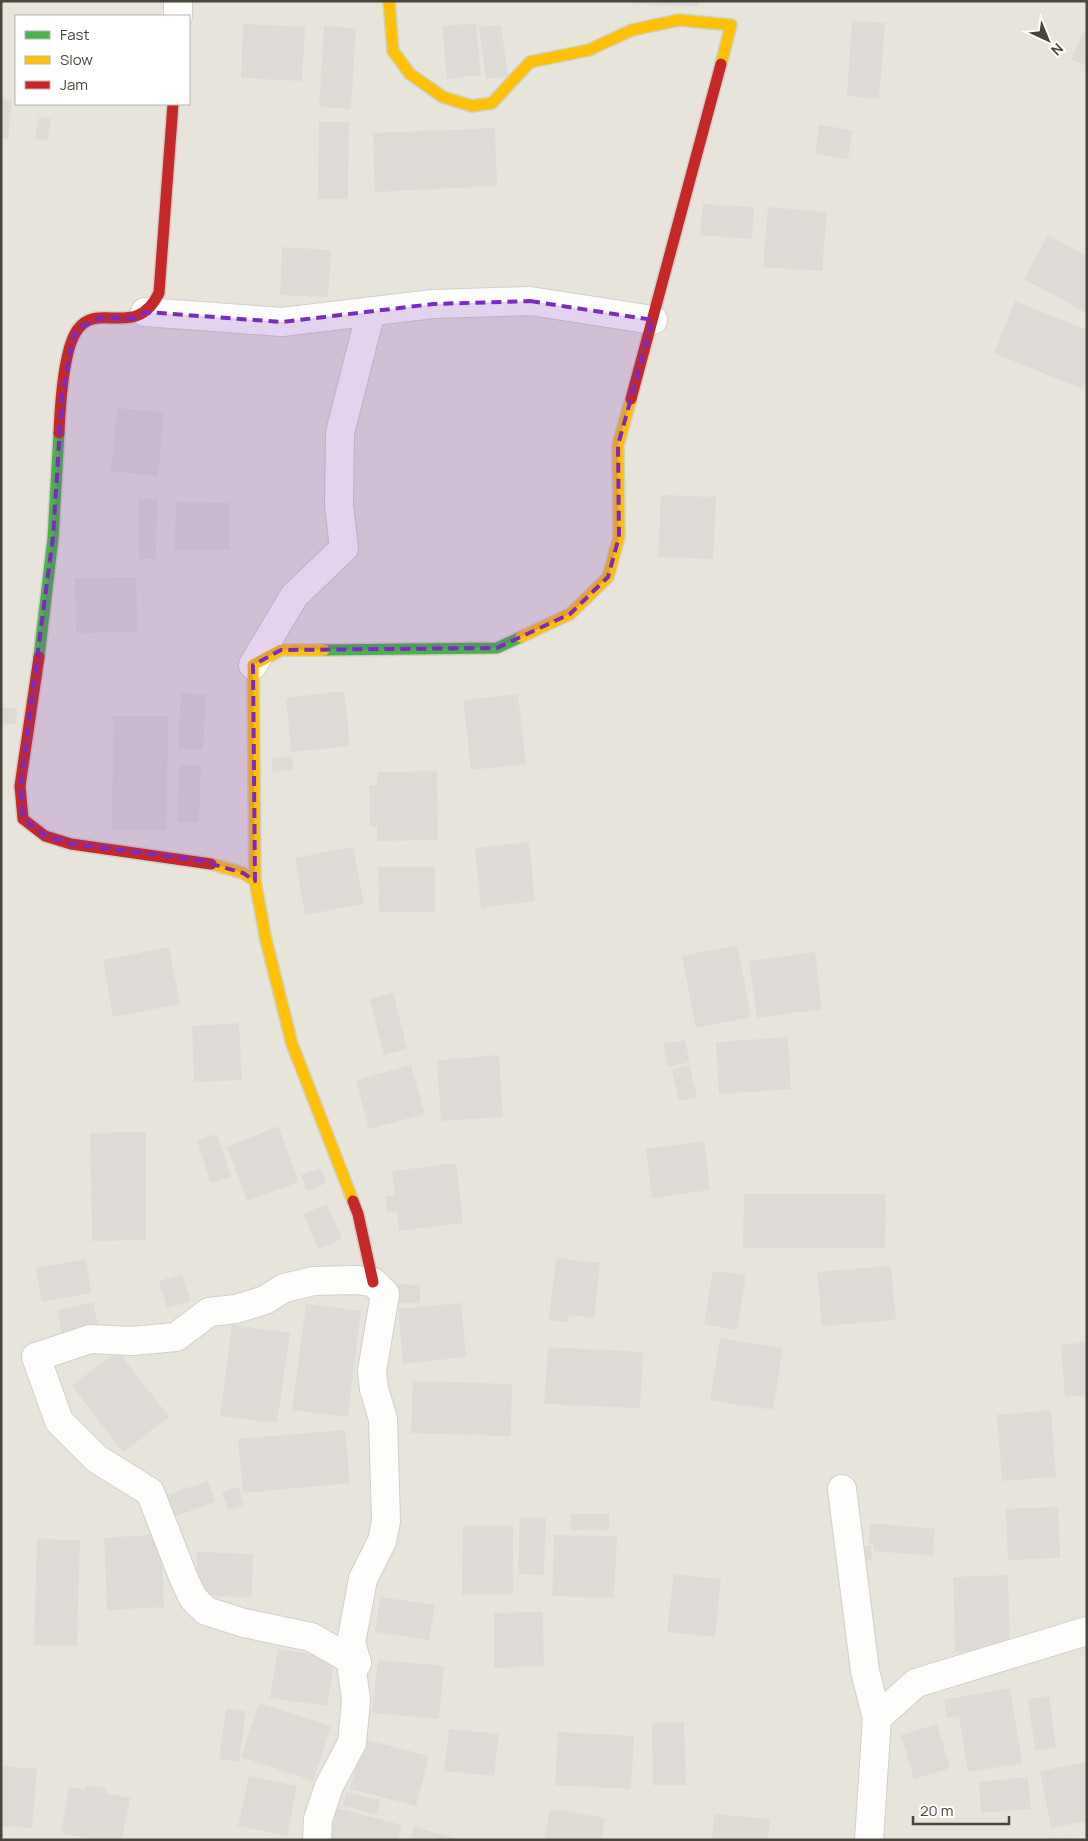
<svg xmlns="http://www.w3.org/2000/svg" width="1088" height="1841" font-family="Manrope,sans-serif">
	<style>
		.residential { fill: #e7e4dc; fill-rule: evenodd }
		.building { fill: #dedbd6 }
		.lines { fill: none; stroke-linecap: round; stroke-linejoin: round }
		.street-casing { stroke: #d2d0cb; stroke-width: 30 }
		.fast-casing { stroke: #d3cfc5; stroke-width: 14 }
		.slow-casing { stroke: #d3cfc5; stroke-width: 14 }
		.jam-casing { stroke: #d3cfc5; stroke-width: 14 }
		.street { stroke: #fdfdfc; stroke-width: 28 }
		.fast { stroke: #4caf50; stroke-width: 11 }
		.slow { stroke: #ffc107; stroke-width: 11 }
		.jam { stroke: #c62828; stroke-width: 11 }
		.marked { fill: #7b2cbf; fill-opacity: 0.2; stroke: #7b2cbf; stroke-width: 4; stroke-dasharray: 10 6; stroke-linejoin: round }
	</style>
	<rect width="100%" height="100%" fill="#f4f2ee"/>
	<!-- residential -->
	<path class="residential" d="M1 1H1087V1840H1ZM16 16H189V104H16Z"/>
	<!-- building -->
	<g class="building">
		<polygon points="638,1 699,1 699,6 638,4"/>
		<polygon points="852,21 885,23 879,99 847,96"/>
		<polygon points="476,23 481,75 447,79 442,26"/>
		<polygon points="243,24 305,27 302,81 241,78"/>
		<polygon points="501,25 508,76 486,79 479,27"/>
		<polygon points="324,26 356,28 351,109 319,107"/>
		<polygon points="1087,26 1087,66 1071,59"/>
		<polygon points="1,100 12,101 8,139 1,139"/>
		<polygon points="39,117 51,119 47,141 35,139"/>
		<polygon points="319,122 349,122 348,199 318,199"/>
		<polygon points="819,125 852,130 848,159 815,154"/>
		<polygon points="495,128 497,186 375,192 373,133"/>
		<polygon points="703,204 754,207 752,239 700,235"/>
		<polygon points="768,207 827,212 822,271 763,267"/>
		<polygon points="1048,235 1087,256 1087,313 1024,279"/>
		<polygon points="282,247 331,250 328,297 280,295"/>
		<polygon points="1015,301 1087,330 1087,379 1082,389 994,353"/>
		<polygon points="117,408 164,412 158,476 111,471"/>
		<polygon points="661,495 716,497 713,559 658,557"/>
		<polygon points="139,499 157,499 156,559 139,559"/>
		<polygon points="176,502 230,503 230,550 175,550"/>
		<polygon points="136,577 137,632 76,633 75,578"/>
		<polygon points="344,691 350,746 291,752 286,698"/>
		<polygon points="181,693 206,695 203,750 178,749"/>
		<polygon points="518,694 526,764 471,770 463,700"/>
		<polygon points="1,708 17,708 16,724 1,723"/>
		<polygon points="113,716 168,716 167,830 112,830"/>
		<polygon points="292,756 294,769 273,772 271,758"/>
		<polygon points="179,765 201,765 199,822 177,822"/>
		<polygon points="437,771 438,840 377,841 377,826 370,826 369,785 377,785 377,772"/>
		<polygon points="529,842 535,901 481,908 475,848"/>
		<polygon points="353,847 364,904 305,915 295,858"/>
		<polygon points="378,867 435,867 435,912 379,912"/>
		<polygon points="737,945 751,1017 696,1028 682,956"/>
		<polygon points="169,947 180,1004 113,1017 103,960"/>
		<polygon points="815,952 822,1009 757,1018 749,961"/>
		<polygon points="393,992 407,1049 384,1055 370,999"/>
		<polygon points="239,1023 242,1080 194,1082 192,1026"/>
		<polygon points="788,1037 791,1089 719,1094 716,1042"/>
		<polygon points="685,1040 690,1062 668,1067 663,1044"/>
		<polygon points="499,1055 503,1117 441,1121 437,1060"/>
		<polygon points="411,1065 425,1114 369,1129 356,1080"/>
		<polygon points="689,1065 697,1097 679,1101 672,1070"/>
		<polygon points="278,1126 299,1182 247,1201 227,1147"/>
		<polygon points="146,1132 146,1240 92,1241 90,1133"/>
		<polygon points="217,1134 231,1177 211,1183 197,1140"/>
		<polygon points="704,1141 710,1190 652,1198 646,1149"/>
		<polygon points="456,1163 463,1223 399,1231 397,1211 387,1212 385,1196 395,1195 392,1171"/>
		<polygon points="321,1168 326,1183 307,1191 301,1175"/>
		<polygon points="744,1194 886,1194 885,1248 743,1248"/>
		<polygon points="327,1204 342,1239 318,1249 303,1214"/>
		<polygon points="556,1258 600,1263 594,1318 569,1315 568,1322 549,1320"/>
		<polygon points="86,1259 91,1293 42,1302 36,1268"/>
		<polygon points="891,1266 896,1320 822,1326 817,1272"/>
		<polygon points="713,1271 746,1275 737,1330 704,1324"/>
		<polygon points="182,1274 191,1301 167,1308 159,1281"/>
		<polygon points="395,1284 420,1285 420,1303 395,1303"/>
		<polygon points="93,1302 98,1325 62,1333 57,1310"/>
		<polygon points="461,1303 466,1357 403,1364 398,1309"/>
		<polygon points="306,1304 361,1311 348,1417 292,1410"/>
		<polygon points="232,1325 290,1333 277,1423 220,1416"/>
		<polygon points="720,1338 783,1348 773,1410 710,1400"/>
		<polygon points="1087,1342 1087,1395 1065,1397 1061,1345"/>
		<polygon points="548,1347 643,1352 640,1408 544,1404"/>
		<polygon points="118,1351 169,1417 123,1452 72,1386"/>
		<polygon points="413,1381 512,1384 511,1436 411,1433"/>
		<polygon points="1051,1410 1056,1477 1002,1481 997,1415"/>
		<polygon points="345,1430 350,1483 243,1493 238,1439"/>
		<polygon points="208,1481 215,1502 173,1517 166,1495"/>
		<polygon points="239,1487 244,1505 228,1510 222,1492"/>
		<polygon points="1058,1507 1060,1558 1008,1560 1006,1509"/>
		<polygon points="571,1514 609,1514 609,1530 570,1530"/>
		<polygon points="520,1517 546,1518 544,1575 518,1574"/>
		<polygon points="871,1523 935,1529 933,1556 873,1551 874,1544 869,1544"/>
		<polygon points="463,1525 513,1525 513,1595 462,1595"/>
		<polygon points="161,1534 164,1607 107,1610 104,1538"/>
		<polygon points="554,1535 617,1536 614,1598 552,1596"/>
		<polygon points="37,1539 80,1540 77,1646 34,1645"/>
		<polygon points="862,1546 871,1546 872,1560 862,1560"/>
		<polygon points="197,1552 253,1554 252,1597 196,1596"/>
		<polygon points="674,1574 721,1579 715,1637 667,1632"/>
		<polygon points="1008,1575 1010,1650 955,1652 953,1577"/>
		<polygon points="380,1597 435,1605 429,1640 375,1632"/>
		<polygon points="543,1612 544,1666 494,1668 494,1613"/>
		<polygon points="278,1649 335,1658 327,1706 270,1698"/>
		<polygon points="378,1660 444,1666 439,1719 372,1713"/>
		<polygon points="1010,1688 1022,1763 968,1772 959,1716 947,1718 944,1700"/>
		<polygon points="1049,1696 1056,1748 1035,1751 1028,1699"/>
		<polygon points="259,1703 331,1726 313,1781 241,1757"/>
		<polygon points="226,1709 246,1711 239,1762 219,1759"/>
		<polygon points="684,1722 686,1785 653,1785 652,1723"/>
		<polygon points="937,1724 950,1768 914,1779 901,1735"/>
		<polygon points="449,1729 499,1734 494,1776 444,1771"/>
		<polygon points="558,1732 634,1736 631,1789 555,1785"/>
		<polygon points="364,1739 429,1756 416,1806 350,1789"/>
		<polygon points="1087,1762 1087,1821 1051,1828 1040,1771"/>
		<polygon points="1,1766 37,1769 32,1828 1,1826"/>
		<polygon points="249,1776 297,1786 287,1836 238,1826"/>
		<polygon points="1028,1777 1031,1809 981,1813 979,1782"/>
		<polygon points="86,1785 106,1788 105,1793 130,1798 122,1840 97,1840 61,1833 69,1787 86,1790"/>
		<polygon points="346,1792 380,1800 377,1814 343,1806"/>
		<polygon points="337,1808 402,1825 398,1840 329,1840"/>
		<polygon points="550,1809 605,1818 601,1840 544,1840"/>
		<polygon points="714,1814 770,1819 768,1840 712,1840"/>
		<polygon points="414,1827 458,1839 458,1840 410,1840"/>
		<polygon points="1046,1837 1083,1838 1083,1840 1046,1840"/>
	</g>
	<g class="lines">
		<defs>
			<g id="street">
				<polyline points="178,16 178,1"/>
				<polyline points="145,312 282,322 433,304 530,301 653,320"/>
				<polyline points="253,665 294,596 344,548 339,505 340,433 371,311"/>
				<polygon points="355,1280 373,1282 385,1294 372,1371 374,1389 383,1419 386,1521 382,1541 363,1579 351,1643 357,1663 311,1637 244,1623 206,1611 193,1598 184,1579 150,1492 97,1459 59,1421 36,1357 90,1339 132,1341 176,1337 209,1312 236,1309 265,1300 284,1288 314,1281"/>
				<polyline points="842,1489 865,1671 877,1718 869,1840"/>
				<polyline points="877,1718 916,1683 1087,1631"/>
				<polyline points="317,1840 318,1819 329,1786 352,1743 356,1700 352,1670 357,1663"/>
			</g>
			<g id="fast">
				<polyline points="324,650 497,648 521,637"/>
				<polyline points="39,657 53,538 59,433"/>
			</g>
			<g id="slow">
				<polyline points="389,1 393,51 410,74 443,97 472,106 492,103 530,62 589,50 632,30 679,20 731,25 721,64"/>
				<polyline points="521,637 570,614 608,577 619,537 618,445 631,399"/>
				<polyline points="211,864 243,873 255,881 266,940 292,1044 353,1201"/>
				<polyline points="255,881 253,665 281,650 324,650"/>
			</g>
			<g id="jam">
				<polyline points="631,399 721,64"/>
				<path d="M59 433C60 409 63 348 78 329 99 301 136 340 159 293L173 104"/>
				<polyline points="39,657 20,786 23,819 45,836 71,844 211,864"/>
				<polyline points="353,1201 358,1214 373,1282"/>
			</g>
		</defs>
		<!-- street casing -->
		<use href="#street" class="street-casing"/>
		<!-- fast casing -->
		<use href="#fast" class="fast-casing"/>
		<!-- slow casing -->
		<use href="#slow" class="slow-casing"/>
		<!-- jam casing -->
		<use href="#jam" class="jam-casing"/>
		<!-- street -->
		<use href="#street" class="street"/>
		<!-- fast -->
		<use href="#fast" class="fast"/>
		<!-- slow -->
		<use href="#slow" class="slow"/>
		<!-- jam -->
		<use href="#jam" class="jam"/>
	</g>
	<!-- marked area -->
	<path class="marked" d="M530 301 653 320 618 445 619 537 608 577 570 614 497 648 281 650 253 665 255 881 243 873 202 861 71 844 45 836 23 819 20 786 53 537 62 395 73 337 79 327 102 317 133 318 145 312 282 322 433 304Z"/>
	<!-- border -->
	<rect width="1088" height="1841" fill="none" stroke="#4b4439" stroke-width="5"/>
	<!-- legend -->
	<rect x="15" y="15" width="175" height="90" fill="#ffffff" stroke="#b7b4b0"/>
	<rect x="25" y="31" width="25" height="8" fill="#4caf50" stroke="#b7b4b0"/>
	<text x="60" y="40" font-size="15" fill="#4b4439">Fast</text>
	<rect x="25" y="56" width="25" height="8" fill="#ffc107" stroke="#b7b4b0"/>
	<text x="60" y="65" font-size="15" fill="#4b4439">Slow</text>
	<rect x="25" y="81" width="25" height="8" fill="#c62828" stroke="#b7b4b0"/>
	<text x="60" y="90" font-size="15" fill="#4b4439">Jam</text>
	<!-- north arrow -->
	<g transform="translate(1048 40) rotate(136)" stroke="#ffffff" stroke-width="4" paint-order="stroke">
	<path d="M0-4L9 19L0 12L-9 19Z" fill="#4b4439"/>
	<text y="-8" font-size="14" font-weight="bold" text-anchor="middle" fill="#4b4439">N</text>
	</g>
	<!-- scale -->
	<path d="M913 1816v8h96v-8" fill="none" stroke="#4b4439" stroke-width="2.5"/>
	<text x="920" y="1816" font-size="15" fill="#4b4439" stroke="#ffffff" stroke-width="4" paint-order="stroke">20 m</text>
</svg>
